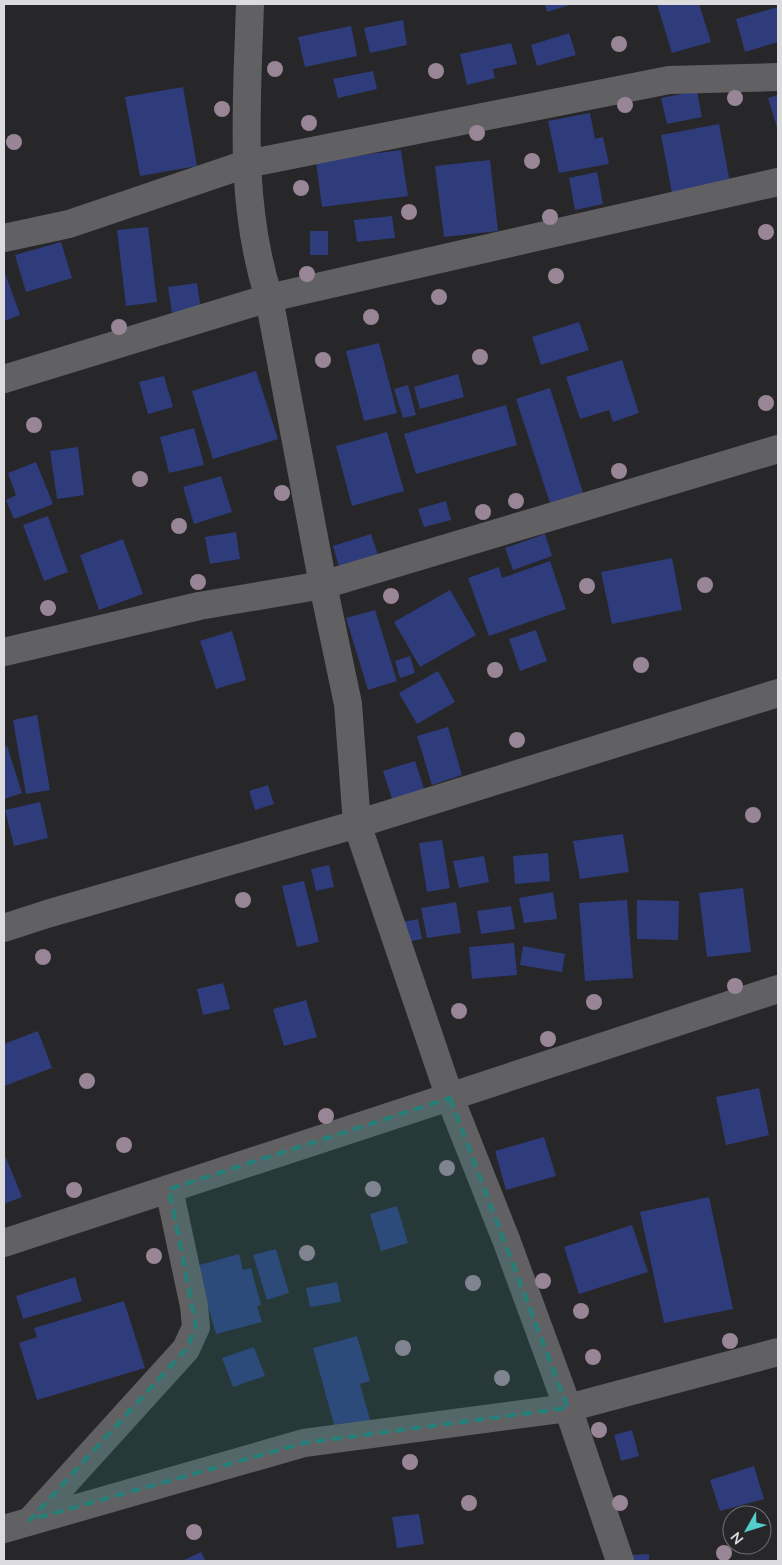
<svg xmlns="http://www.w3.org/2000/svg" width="782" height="1565" font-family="Lato,sans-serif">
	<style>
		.building { fill: #2f3c7b }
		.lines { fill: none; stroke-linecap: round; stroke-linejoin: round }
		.minor { stroke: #616164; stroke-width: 28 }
		.tree { fill: #988596 }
		.marked { fill: #248079; fill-opacity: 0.2; stroke: #248079; stroke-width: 4; stroke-dasharray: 10 6; stroke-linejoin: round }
	</style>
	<rect width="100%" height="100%" fill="#272629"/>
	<!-- building -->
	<g class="building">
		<polygon points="545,4 573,4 547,12"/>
		<polygon points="657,4 699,4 711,42 672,53"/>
		<polygon points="778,7 778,42 745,52 736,19"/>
		<polygon points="403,20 407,45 370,53 364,28"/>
		<polygon points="351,26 357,56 305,67 298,37"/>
		<polygon points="569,33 576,55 537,66 531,45"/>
		<polygon points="511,43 517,64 493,69 495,78 467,85 460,54"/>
		<polygon points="373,71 377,89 338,98 333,79"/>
		<polygon points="183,87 197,166 140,176 125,97"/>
		<polygon points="697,91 702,117 667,124 661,98"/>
		<polygon points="778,95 778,131 768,98"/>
		<polygon points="590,113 595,139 603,137 609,164 559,173 548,121"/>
		<polygon points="719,124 730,183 672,193 661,135"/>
		<polygon points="401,150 408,196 322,207 316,161"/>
		<polygon points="490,160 498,231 444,237 435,166"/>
		<polygon points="597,172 603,204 575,210 569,178"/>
		<polygon points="392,216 395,238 357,242 354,220"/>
		<polygon points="148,227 157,302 126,306 117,230"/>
		<rect x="310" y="231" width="18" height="24"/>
		<polygon points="61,242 72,278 26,292 15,255"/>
		<polygon points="4,270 20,315 4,321"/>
		<polygon points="197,283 201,310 172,313 168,287"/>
		<polygon points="579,322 589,350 541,365 532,337"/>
		<polygon points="379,343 397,413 364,421 346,351"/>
		<polygon points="622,360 639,413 613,422 609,410 580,419 566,377"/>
		<polygon points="256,371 278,439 213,459 192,391"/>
		<polygon points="458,374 464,397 420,409 414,387"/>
		<polygon points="164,376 173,407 148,414 139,382"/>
		<polygon points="408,385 416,415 403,418 394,389"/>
		<polygon points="550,388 584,496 551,506 516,399"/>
		<polygon points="506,405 517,445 416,474 404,434"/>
		<polygon points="194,428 204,465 169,473 160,437"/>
		<polygon points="387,432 404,491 352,506 336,446"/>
		<polygon points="78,447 84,495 57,499 50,451"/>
		<polygon points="36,462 53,504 14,519 6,500 16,495 8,473"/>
		<polygon points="221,476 232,512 194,524 183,487"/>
		<polygon points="446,501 451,520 424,527 418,509"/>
		<polygon points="48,516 68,572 44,581 23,525"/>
		<polygon points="236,532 240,559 210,564 205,537"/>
		<polygon points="371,534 378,555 339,567 333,546"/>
		<polygon points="545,534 552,556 513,570 505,548"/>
		<polygon points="123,539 143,594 99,610 80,555"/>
		<polygon points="672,558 682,610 612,624 601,572"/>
		<polygon points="550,561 566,609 489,636 468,578 499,567 502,578"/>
		<polygon points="450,590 476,635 420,667 394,622"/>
		<polygon points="375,610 397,681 368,690 346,618"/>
		<polygon points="536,630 547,661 520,671 509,639"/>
		<polygon points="232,631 246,680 216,689 200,641"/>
		<polygon points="410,656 415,673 400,678 395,661"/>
		<polygon points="438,671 455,702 417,724 399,693"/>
		<polygon points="37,715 50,790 26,794 13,720"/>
		<polygon points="448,727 462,775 432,785 417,736"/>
		<polygon points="7,746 22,793 4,799 4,747"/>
		<polygon points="415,761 425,792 393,802 383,771"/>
		<polygon points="268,785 274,804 255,810 249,791"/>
		<polygon points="40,802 48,838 14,846 5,810"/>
		<polygon points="623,834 629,872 580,879 573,841"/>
		<polygon points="442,840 450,888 427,892 419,843"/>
		<polygon points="548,853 550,881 515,884 513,856"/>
		<polygon points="484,856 489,882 459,888 453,861"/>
		<polygon points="329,865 334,887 316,891 311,869"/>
		<polygon points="304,881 319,942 297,947 282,886"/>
		<polygon points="743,888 751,952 707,957 699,893"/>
		<polygon points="553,892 557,919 524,923 519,898"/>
		<polygon points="627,900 633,978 585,981 579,903"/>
		<polygon points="637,900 679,901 678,940 637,939"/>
		<polygon points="456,902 461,933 427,938 421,908"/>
		<polygon points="511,906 515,929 481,934 477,911"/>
		<polygon points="418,919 422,939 402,943 398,923"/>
		<polygon points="514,943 517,975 472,979 469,947"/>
		<polygon points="523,946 565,954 562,972 520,965"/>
		<polygon points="223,983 230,1009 203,1015 197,989"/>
		<polygon points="306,1000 317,1037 284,1046 273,1009"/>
		<polygon points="38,1031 52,1068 4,1086 4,1044"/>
		<polygon points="759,1088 769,1135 726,1145 716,1097"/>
		<polygon points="544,1137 556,1176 506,1190 495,1151"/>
		<polygon points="4,1153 22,1197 4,1204"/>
		<polygon points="709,1197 733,1309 664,1323 640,1212"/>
		<polygon points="397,1206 408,1243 381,1251 370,1214"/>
		<polygon points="632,1225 648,1272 579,1294 564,1247"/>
		<polygon points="276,1249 289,1293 267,1300 253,1255"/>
		<polygon points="239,1254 243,1270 251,1268 261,1305 257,1306 262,1322 216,1334 196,1266"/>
		<polygon points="75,1277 82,1301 23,1319 16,1296"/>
		<polygon points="337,1282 341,1302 310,1307 306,1288"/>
		<polygon points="124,1301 145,1368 37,1400 19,1343 37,1337 34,1328"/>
		<polygon points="357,1336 370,1381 360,1384 371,1423 336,1432 313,1348"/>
		<polygon points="254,1347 265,1376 233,1387 222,1358"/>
		<polygon points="632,1430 639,1456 621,1461 614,1435"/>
		<polygon points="754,1466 764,1499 720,1511 710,1480"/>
		<polygon points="419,1514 424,1544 397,1548 392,1517"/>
		<polygon points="201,1552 206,1561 182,1561"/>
		<polygon points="649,1554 649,1561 628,1561 628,1555"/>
	</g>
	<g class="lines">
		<!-- minor -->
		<g class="minor">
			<path d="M250 4C247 104 238 201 269 298L323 585 348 704 357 824 450 1098 507 1242 568 1408 620 1561"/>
			<polyline points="4,238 69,224 246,164 669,80 778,77"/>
			<polyline points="4,379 269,298 778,182"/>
			<polyline points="4,652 199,606 323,585 778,449"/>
			<polyline points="4,928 47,914 357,824 778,693"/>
			<polyline points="4,1243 778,989"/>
			<polyline points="31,1520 186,1349 196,1327 194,1306 169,1189"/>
			<polyline points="4,1529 304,1443 568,1408 778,1352"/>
		</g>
	</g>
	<!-- trees -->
	<g class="tree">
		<circle cx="619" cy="44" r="8"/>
		<circle cx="275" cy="69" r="8"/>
		<circle cx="436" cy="71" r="8"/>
		<circle cx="735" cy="98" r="8"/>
		<circle cx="625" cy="105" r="8"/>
		<circle cx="222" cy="109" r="8"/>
		<circle cx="309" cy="123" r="8"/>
		<circle cx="477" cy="133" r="8"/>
		<circle cx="14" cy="142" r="8"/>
		<circle cx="532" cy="161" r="8"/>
		<circle cx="301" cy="188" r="8"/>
		<circle cx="409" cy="212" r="8"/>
		<circle cx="550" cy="217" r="8"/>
		<circle cx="766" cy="232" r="8"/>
		<circle cx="307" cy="274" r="8"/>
		<circle cx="556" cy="276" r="8"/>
		<circle cx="439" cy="297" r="8"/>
		<circle cx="371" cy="317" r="8"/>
		<circle cx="119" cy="327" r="8"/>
		<circle cx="480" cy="357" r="8"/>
		<circle cx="323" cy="360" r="8"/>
		<circle cx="766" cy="403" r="8"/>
		<circle cx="34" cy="425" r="8"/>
		<circle cx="619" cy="471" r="8"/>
		<circle cx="140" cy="479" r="8"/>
		<circle cx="282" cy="493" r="8"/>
		<circle cx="516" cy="501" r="8"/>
		<circle cx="483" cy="512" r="8"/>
		<circle cx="179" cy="526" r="8"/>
		<circle cx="198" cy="582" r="8"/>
		<circle cx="705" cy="585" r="8"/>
		<circle cx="587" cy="586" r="8"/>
		<circle cx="391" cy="596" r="8"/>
		<circle cx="48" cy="608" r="8"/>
		<circle cx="641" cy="665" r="8"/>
		<circle cx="495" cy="670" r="8"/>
		<circle cx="517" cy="740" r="8"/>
		<circle cx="753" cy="815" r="8"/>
		<circle cx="243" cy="900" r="8"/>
		<circle cx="43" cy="957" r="8"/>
		<circle cx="735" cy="986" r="8"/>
		<circle cx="594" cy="1002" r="8"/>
		<circle cx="459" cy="1011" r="8"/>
		<circle cx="548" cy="1039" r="8"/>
		<circle cx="87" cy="1081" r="8"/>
		<circle cx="326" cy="1116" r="8"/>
		<circle cx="124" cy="1145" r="8"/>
		<circle cx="447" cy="1168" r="8"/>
		<circle cx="373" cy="1189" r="8"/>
		<circle cx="74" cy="1190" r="8"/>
		<circle cx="307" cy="1253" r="8"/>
		<circle cx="154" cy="1256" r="8"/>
		<circle cx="543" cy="1281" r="8"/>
		<circle cx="473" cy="1283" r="8"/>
		<circle cx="581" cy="1311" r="8"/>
		<circle cx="730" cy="1341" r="8"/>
		<circle cx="403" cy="1348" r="8"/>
		<circle cx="593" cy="1357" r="8"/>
		<circle cx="502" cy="1378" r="8"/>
		<circle cx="599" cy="1430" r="8"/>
		<circle cx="410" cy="1462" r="8"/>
		<circle cx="469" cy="1503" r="8"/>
		<circle cx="620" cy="1503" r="8"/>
		<circle cx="194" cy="1532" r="8"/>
		<circle cx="724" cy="1553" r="8"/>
	</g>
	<!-- marked area -->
	<path class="marked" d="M450 1098 568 1408 304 1443 30 1520 186 1349 196 1327 169 1189Z"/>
	<!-- border -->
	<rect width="782" height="1565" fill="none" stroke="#dcdcde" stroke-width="10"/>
	<!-- north arrow -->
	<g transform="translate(747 1530) rotate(231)"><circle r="24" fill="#272629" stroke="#6f6f71"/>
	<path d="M0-4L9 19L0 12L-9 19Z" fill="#53cdc9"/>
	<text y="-8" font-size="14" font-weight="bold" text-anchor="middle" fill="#dcdcde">N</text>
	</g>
</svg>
